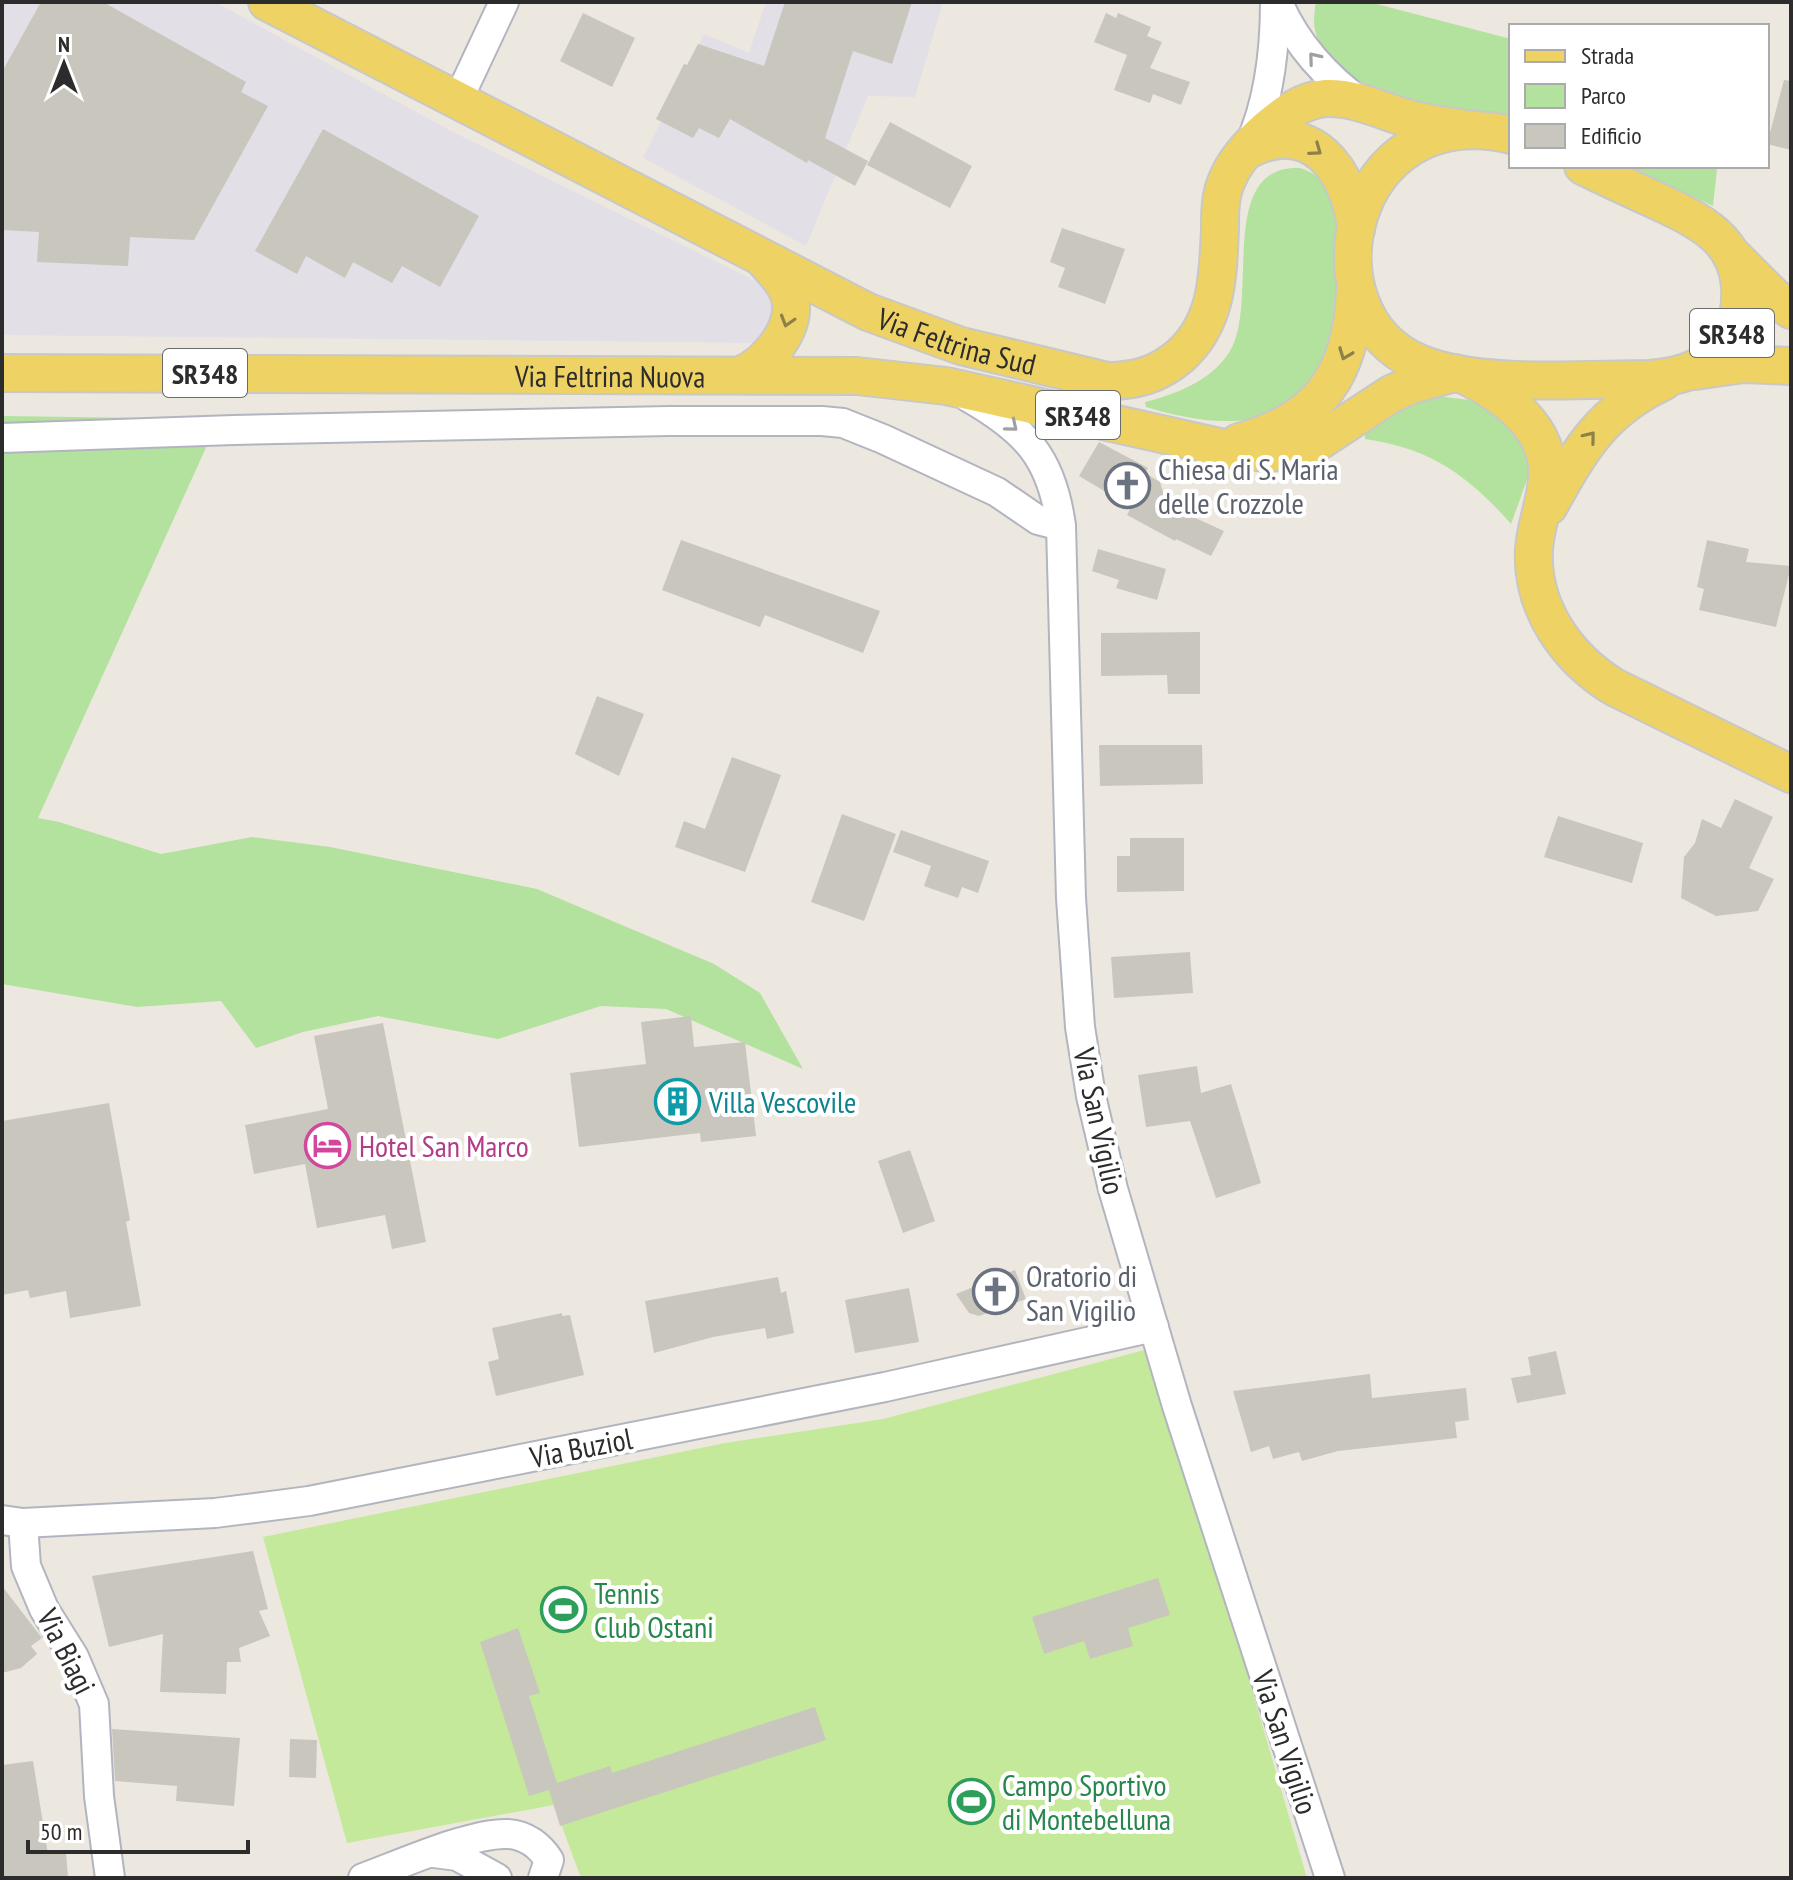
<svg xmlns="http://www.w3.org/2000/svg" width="1793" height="1880" font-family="'PT Sans Narrow',sans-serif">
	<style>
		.industrial { fill: #e2dfe6 }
		.green { fill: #b2e29e }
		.pitch { fill: #c4e99a }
		.building { fill: #c9c6be }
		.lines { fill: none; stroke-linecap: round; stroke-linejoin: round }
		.minor-casing { stroke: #b2b5bf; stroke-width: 32 }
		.major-casing { stroke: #c8c8c8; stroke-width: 40 }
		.minor { stroke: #fff; stroke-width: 28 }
		.major { stroke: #eed364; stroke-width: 36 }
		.oneway { stroke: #a0a0a0 }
		.oneway2 { stroke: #8d8048 }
		.labels { text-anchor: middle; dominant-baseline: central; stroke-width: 8; stroke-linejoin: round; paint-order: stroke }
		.shield { fill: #fff; stroke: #6b6b6b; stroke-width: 2 }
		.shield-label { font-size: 28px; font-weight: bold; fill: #2c2c2c }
		.street-label { font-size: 30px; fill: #2c2c2c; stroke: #fff }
		.worship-label { font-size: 30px; fill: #5b616d; stroke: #fff; text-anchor: start }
		.culture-label { font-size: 30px; fill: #0d838f; stroke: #fff; text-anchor: start }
		.hotel-label { font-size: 30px; fill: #b23c85; stroke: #fff; text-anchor: start }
		.leisure-label { font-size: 30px; fill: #27864d; stroke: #fff; text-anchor: start }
	</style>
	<rect width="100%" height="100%" fill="#ede8df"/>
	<!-- industrial -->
	<g class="industrial">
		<polygon points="2,2 215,2 455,133 774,290 771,343 2,335"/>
		<polygon points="766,2 943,2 915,97 868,96 806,246 643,158 704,34 749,53"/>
	</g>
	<!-- green -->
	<g class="green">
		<path d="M1319 2H1369L1511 39V115C1475 107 1436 114 1400 105 1372 98 1321 60 1315 30 1313 22 1315 13 1315 5Z"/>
		<polygon points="1627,166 1710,166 1717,169 1713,206"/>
		<path d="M1300 168C1312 172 1323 178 1329 190 1342 215 1334 240 1336 267 1337 291 1337 317 1333 341 1331 352 1322 363 1316 373 1280 436 1205 425 1146 407L1145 402C1177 394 1215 379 1231 349 1259 299 1216 164 1300 168Z"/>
		<path d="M1436 396 1479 401 1505 415 1528 456V477L1511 524C1469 476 1430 448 1365 439V427L1393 408Z"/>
		<polygon points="2,416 219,419 38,818 59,822 161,854 252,837 330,847 537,889 714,964 760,993 803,1069 666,1009 601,1006 498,1039 378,1016 303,1032 256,1048 221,1001 137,1007 2,984"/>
	</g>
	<!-- pitch -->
	<polygon class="pitch" points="1152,1348 1307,1878 581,1878 554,1805 347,1843 263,1537 725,1443 883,1419"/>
	<!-- building -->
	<g class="building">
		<polygon points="41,2 103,2 246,82 241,92 268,106 194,240 130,237 128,266 37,262 39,232 2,230 2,72"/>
		<polygon points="785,2 912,2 892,64 853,51 825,138 868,161 855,186 808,160 807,163 730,119 719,138 699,128 693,138 656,119 684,64 687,65 698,44 764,66"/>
		<polygon points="583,13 635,38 612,87 560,61"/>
		<polygon points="1106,13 1116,18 1118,13 1151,27 1147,36 1162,42 1150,68 1190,82 1181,105 1153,94 1150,103 1114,90 1127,55 1094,42"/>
		<polygon points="1784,80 1791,81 1791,150 1767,144"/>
		<polygon points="890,122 972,166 950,208 867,165"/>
		<polygon points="323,129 479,216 440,287 402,266 392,283 353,262 345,278 306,256 297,274 255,251"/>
		<polygon points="1062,228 1125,249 1105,304 1058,287 1065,268 1050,262"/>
		<polygon points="1099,442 1148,468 1145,473 1160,482 1167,505 1224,531 1211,556 1176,539 1175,541 1127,515 1131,507 1079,476"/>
		<polygon points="681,540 880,611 863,653 765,615 760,627 662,590"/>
		<polygon points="1707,540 1749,549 1746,562 1791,566 1776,627 1699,610 1704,589 1697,587"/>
		<polygon points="1098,549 1166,569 1157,600 1116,588 1119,580 1092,571"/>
		<polygon points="1200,632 1200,694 1168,694 1167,675 1101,676 1101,633"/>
		<polygon points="597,696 644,714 619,776 575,754"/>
		<polygon points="1099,745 1202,745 1203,784 1100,786"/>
		<polygon points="732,757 781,775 745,872 675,847 684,821 705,829"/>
		<polygon points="1735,799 1773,817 1749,868 1774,879 1758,911 1716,916 1681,898 1684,857 1695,843 1702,819 1721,828"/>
		<polygon points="842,814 896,834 864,921 811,902"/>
		<polygon points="1558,816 1643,843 1632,883 1544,857"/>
		<polygon points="901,830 989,861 978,893 962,887 958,898 924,886 931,866 893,852"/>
		<polygon points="1130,838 1184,838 1184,891 1117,892 1117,856 1130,856"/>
		<polygon points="1190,952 1193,993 1114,998 1111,957"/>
		<polygon points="691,1016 694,1047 745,1042 756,1136 701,1142 700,1133 579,1147 570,1073 646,1064 641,1022"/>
		<polygon points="383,1023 426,1242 392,1249 385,1215 317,1228 305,1164 254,1174 245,1125 328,1109 314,1036"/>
		<polygon points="1197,1066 1201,1093 1231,1084 1261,1183 1216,1198 1190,1121 1146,1127 1138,1075"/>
		<polygon points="109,1103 130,1220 126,1222 141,1306 70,1318 66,1291 30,1298 28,1290 2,1295 2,1121"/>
		<polygon points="910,1150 935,1221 903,1233 878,1161"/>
		<polygon points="1015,1270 1026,1299 979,1316 969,1313 956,1294"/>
		<polygon points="778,1277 781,1293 786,1291 794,1333 767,1339 765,1328 713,1337 654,1353 645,1301"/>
		<polygon points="909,1288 919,1342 855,1353 845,1300"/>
		<polygon points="562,1313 562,1316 570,1315 584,1375 496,1396 488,1362 499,1359 492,1328"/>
		<polygon points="1556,1351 1566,1394 1517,1403 1511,1378 1531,1375 1528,1357"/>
		<polygon points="1370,1374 1372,1398 1466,1388 1469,1420 1455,1422 1457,1438 1338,1451 1302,1461 1299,1452 1273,1459 1269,1446 1251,1452 1233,1391"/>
		<polygon points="253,1551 268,1609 259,1611 270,1636 239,1648 241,1662 227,1662 226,1694 160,1692 163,1634 109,1647 92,1576"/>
		<polygon points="1158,1578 1170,1615 1128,1628 1133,1646 1090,1659 1084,1641 1044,1654 1032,1617"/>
		<polygon points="2,1586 42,1638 31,1646 37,1654 21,1668 2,1673"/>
		<polygon points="518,1628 540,1693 529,1696 557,1783 610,1766 612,1773 815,1707 826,1740 560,1826 549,1790 529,1796 480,1642"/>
		<polygon points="112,1729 240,1738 234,1806 176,1801 177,1786 115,1781"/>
		<polygon points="290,1739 317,1740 316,1778 289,1777"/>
		<polygon points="33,1761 48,1854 66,1852 68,1878 2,1878 2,1765"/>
	</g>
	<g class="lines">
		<defs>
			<g id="minor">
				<path d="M1278 2C1295 43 1327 78 1362 103"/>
				<polyline points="457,102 504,2"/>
				<path d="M1249 146C1269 102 1275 50 1275 2"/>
				<path d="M968 397C1026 430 1052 458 1061 526L1071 898 1080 1027 1091 1096 1113 1189 1177 1406 1330 1878"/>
				<polyline points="2,438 234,430 670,421 822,421 843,423 883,439 997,492 1038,520 1061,526"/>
				<polyline points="2,1520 23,1523 215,1513 309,1501 885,1387 1154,1327"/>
				<polyline points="23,1523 26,1566 44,1609 74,1657 94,1704 99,1796 110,1878"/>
				<polyline points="434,1853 457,1856 497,1878"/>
				<path d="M363 1878C399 1865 472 1832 508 1834 526 1835 540 1846 549 1860L543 1878"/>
			</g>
			<g id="major">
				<path id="s1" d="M267 2 868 312 961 346 1107 381C1135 381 1158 375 1180 356 1218 322 1218 275 1220 228 1220 212 1220 195 1227 180 1235 160 1252 142 1268 128 1286 113 1303 100 1326 98 1353 97 1378 109 1403 117 1426 124 1450 127 1474 130"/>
				<path d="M1511 135C1348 96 1300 313 1419 363 1477 388 1584 379 1649 379 1684 377 1714 366 1731 334 1739 320 1741 303 1740 287 1737 236 1695 219 1655 200 1631 189 1607 178 1583 166"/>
				<path d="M1248 150C1311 116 1350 171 1356 229"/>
				<polyline points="1732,255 1772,295 1791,310"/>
				<polyline points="1695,371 1743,364 1791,366"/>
				<path id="s2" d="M2 373 857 376 946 386 1233 450 1270 453 1292 450 1318 442 1391 394 1411 385 1455 373"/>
				<path d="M741 375C767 364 797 329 790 298 787 284 774 271 765 261"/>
				<path d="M1468 377C1507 397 1551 429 1547 478 1546 502 1535 526 1534 550 1531 608 1567 658 1614 687L1791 774"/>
				<path d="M1239 442C1320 421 1352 373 1355 291"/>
				<path d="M1549 506C1579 450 1603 410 1663 382"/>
			</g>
		</defs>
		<!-- minor casing -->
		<use href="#minor" class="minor-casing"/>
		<!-- major casing -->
		<use href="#major" class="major-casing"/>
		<!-- minor -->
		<use href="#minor" class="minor"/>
		<!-- major -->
		<use href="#major" class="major"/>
	</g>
	<!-- one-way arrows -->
	<defs><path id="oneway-chevron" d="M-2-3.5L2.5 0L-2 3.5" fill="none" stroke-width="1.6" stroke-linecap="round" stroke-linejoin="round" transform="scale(2)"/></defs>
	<g class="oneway">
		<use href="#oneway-chevron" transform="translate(1314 58) rotate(-130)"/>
		<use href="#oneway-chevron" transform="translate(1012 426) rotate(40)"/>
	</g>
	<g class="oneway2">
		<use href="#oneway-chevron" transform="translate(1316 150) rotate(36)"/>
		<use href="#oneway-chevron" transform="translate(787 321) rotate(107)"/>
		<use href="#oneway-chevron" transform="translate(1345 354) rotate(111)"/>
		<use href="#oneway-chevron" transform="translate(1590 437) rotate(-51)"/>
	</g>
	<!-- icons -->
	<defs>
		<symbol id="church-ring" viewBox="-11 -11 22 22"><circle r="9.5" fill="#fff" stroke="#6b7280" stroke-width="1.5"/><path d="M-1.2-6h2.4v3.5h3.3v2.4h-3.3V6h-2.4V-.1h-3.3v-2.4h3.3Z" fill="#6b7280"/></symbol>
		<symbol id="building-ring" viewBox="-11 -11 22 22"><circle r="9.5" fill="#fff" stroke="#0f9aa8" stroke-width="1.5"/><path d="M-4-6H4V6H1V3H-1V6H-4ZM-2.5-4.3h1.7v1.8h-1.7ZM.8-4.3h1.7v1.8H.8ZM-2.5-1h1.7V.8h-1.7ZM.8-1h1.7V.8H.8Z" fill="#0f9aa8"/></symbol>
		<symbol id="hotel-ring" viewBox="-11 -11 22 22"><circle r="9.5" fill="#fff" stroke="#d1479c" stroke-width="1.5"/><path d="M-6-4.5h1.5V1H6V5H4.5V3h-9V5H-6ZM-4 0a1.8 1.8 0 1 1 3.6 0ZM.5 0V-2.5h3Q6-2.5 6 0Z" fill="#d1479c"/></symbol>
		<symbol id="stadium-ring" viewBox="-11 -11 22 22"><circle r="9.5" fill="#fff" stroke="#2e9e5b" stroke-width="1.5"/><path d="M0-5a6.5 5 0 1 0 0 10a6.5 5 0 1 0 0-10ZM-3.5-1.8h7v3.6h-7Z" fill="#2e9e5b"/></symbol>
	</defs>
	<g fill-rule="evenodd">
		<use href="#church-ring" x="1102" y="460" width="51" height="51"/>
		<use href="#building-ring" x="652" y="1076" width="51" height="51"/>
		<use href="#hotel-ring" x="302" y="1120" width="51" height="51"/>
		<use href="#church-ring" x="970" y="1266" width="51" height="51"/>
		<use href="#stadium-ring" x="538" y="1584" width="51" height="51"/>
		<use href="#stadium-ring" x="946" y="1776" width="51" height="51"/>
	</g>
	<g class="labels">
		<!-- shield labels -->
		<g class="shield">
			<rect x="1690" y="309" width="84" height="48" rx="6"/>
			<rect x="163" y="349" width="84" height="48" rx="6"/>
			<rect x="1036" y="391" width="84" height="48" rx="6"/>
		</g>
		<g class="shield-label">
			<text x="1732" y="333">SR348</text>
			<text x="205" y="373">SR348</text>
			<text x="1078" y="415">SR348</text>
		</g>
		<!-- street labels -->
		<g class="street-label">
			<text stroke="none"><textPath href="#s1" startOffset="770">Via Feltrina Sud</textPath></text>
			<text stroke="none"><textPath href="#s2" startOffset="608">Via Feltrina Nuova</textPath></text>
			<text transform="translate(1100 1121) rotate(78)">Via San Vigilio</text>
			<text transform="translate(581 1447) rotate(-11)">Via Buziol</text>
			<text transform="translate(67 1651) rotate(63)">Via Biagi</text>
			<text transform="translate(1286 1742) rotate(72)">Via San Vigilio</text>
		</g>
		<!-- worship labels -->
		<g class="worship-label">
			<text x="1158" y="468">Chiesa di S. Maria<tspan x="1158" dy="34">delle Crozzole</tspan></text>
			<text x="1026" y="1275">Oratorio di<tspan x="1026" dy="34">San Vigilio</tspan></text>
		</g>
		<!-- culture labels -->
		<g class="culture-label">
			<text x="709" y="1101">Villa Vescovile</text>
		</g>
		<!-- hotel labels -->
		<g class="hotel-label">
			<text x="359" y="1145">Hotel San Marco</text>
		</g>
		<!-- leisure labels -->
		<g class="leisure-label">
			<text x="594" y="1592">Tennis<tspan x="594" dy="34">Club Ostani</tspan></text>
			<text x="1002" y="1784">Campo Sportivo<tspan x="1002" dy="34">di Montebelluna</tspan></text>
		</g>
	</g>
	<!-- border -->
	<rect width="1793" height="1880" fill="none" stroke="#2c2c2c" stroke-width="8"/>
	<!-- legend -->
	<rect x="1509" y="24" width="260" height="144" fill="#ffffff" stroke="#ababab" stroke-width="2"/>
	<rect x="1525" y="50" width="40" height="12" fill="#eed364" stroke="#ababab" stroke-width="2"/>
	<text x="1581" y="64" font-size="24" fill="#2c2c2c">Strada</text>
	<rect x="1525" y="84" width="40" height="24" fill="#b2e29e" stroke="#ababab" stroke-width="2"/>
	<text x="1581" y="104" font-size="24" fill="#2c2c2c">Parco</text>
	<rect x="1525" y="124" width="40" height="24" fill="#c9c6be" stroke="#ababab" stroke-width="2"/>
	<text x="1581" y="144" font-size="24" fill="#2c2c2c">Edificio</text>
	<!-- north arrow -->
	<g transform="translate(64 64)" stroke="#ffffff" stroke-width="6" paint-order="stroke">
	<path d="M0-6L14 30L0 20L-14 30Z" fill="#2c2c2c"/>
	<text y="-12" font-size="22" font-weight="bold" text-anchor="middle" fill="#2c2c2c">N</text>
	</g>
	<!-- scale -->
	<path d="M28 1840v12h220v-12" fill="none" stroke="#2c2c2c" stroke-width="4"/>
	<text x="40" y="1840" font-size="24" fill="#2c2c2c" stroke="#ffffff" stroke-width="6" paint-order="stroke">50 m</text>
</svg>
